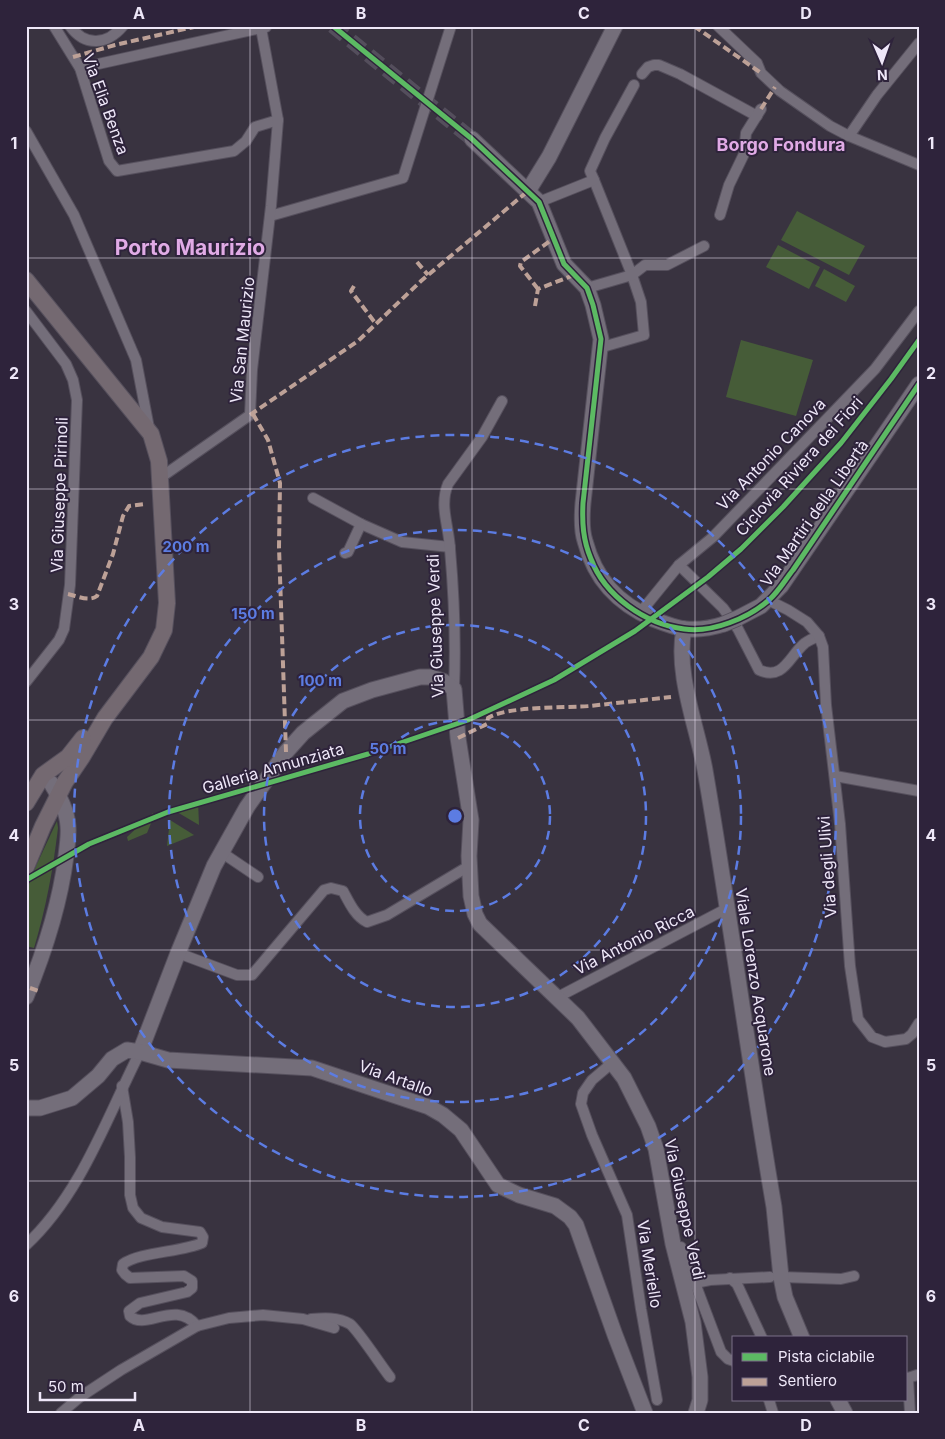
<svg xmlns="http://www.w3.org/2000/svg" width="945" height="1439" font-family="Inter,sans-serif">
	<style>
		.green { fill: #465c38 }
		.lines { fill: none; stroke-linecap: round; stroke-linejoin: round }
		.secondary-tunnel { stroke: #544e5c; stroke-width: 15; stroke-dasharray: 15 8; stroke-linecap: butt }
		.street-casing { stroke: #56505d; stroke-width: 12 }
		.secondary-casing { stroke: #56505d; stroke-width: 17 }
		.primary-casing { stroke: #56505d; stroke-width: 18 }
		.street { stroke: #746e7a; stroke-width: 10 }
		.secondary { stroke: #746e7a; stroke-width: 15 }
		.primary { stroke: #746971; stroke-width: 16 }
		.secondary-bridge-casing { stroke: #56505d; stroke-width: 17; stroke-linecap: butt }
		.secondary-bridge { stroke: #746e7a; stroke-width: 15 }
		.quiet { stroke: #bda197; stroke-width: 4; stroke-dasharray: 8 4; stroke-linecap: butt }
		.cycleway-casing { stroke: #2e233b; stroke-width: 8 }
		.cycleway { stroke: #5cba63; stroke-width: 5 }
		.grid { fill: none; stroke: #eee7f8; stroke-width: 1; stroke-opacity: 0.55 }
		.ring { fill: none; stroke: #5c7ce2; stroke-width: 2.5; stroke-dasharray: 9 6 }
		.labels { text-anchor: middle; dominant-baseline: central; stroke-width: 4; stroke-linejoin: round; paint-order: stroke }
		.street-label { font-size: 16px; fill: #eee7f8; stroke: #2e233b }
		.neighbourhood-label { font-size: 18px; font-weight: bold; fill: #e1abe6; stroke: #2e233b }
		.district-label { font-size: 21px; font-weight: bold; fill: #e1abe6; stroke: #2e233b }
		.centre { fill: #5c7ce2; stroke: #2e233b; stroke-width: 2.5 }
		.ring-label { font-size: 15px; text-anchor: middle; font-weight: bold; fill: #5c7ce2; stroke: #2e233b; stroke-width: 4; stroke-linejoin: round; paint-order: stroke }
		.neatline { fill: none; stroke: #eee7f8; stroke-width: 2 }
		.grid-label { font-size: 16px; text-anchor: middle; font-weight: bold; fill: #eee7f8 }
	</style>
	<rect width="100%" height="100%" fill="#393340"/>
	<!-- green -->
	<g class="green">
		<polygon points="797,211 865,246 849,275 781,240"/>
		<polygon points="778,245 820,267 809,289 766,267"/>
		<polygon points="824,269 855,286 846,302 815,286"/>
		<polygon points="741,340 813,360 796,416 726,397"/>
		<polygon points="198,800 199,825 177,812"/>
		<polygon points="153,813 154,816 147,833 128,841 127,837"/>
		<polygon points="170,820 194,835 167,846"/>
		<path d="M57 821 58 828C53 870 46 908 34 948L26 946V892L36 866Z"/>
	</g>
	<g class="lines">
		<!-- secondary-tunnel -->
		<polyline class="secondary-tunnel" points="333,26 472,139"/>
		<defs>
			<g id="street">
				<polyline points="54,26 80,68 109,161 117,171 234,151 246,141 255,127 278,120"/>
				<path d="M70 26C85 47 107 45 123 26"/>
				<polyline points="718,26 757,63 761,73 780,91 830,126 849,136 919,165"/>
				<polyline points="80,68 266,27"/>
				<polyline points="642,74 648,67 654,65 659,65 680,74 757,116"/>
				<polyline points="26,131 74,215 136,360 149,428"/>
				<polyline points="849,136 877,95 919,43"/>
				<polyline points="594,180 632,275 641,302 644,335 599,348"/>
				<polyline points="539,202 594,180 590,171 605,138 634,85"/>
				<polyline points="720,215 729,185 744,154 746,133 761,109"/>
				<polyline points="270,216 403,178 451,26"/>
				<polyline points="587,288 632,275 645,265 667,265 704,246"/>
				<polyline points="26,311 66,364 73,380 77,400 70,585 64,629 59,640 26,682"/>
				<polyline points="160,478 250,415 252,370 271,206 278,120 261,28"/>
				<polyline points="313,498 361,524 402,542 450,547"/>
				<polyline points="345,553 348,552 361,524"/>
				<path d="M679 565 723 608 738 629 759 670C784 681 789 656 805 643 809 640 814 638 819 636"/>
				<polyline points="768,600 788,610 807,622 819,636 823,647 826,705 840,824 850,966 858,1019 872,1037 885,1042 906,1039 912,1034 919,1023"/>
				<polyline points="640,613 679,565 713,537 875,369 919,311"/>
				<path d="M454 689C456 642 454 595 450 549 449 526 439 506 448 484L482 437 502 401"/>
				<polyline points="835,776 919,791"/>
				<polyline points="221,852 258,877"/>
				<path d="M178 953 237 975H252L324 890 331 888 343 891C349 902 355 916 367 922L387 915 469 866"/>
				<polyline points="556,998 726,909"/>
				<polyline points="612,1063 592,1080 583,1093 581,1104 592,1135 627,1215 641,1309 657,1400"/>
				<path d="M122 1086 128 1122 130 1157V1195L133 1208 141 1218 162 1227 200 1232 203 1237 202 1243C182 1252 139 1252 123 1264L122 1270 125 1274 130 1278 184 1276 192 1281V1288L187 1292 140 1303 129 1311 130 1316C146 1331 175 1299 197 1326"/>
				<path d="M26 1245C81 1194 107 1117 140 1052"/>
				<polyline points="681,1247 691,1279 695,1283 721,1352 728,1359 734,1361"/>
				<polyline points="781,1277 841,1279 854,1276"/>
				<polyline points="730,1278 737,1284 762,1338"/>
				<polyline points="695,1283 710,1280 770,1277"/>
				<path d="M311 1319C324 1318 338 1317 350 1324 358 1330 382 1367 390 1377"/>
				<polyline points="769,1400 773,1413"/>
				<polyline points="61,1413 80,1397 121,1370 197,1326 229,1318 263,1315 303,1319 334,1328"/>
				<polyline points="910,1413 908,1378 917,1375 919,1375"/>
			</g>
			<g id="secondary">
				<path d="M472 139 539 202 564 264 587 288 593 305 601 339 583 503C582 515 581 529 585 541 595 579 617 603 653 619 663 623 675 628 686 629 699 630 712 628 724 624"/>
				<polyline points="528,191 549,157 615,26"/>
				<polyline points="738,618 761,606 781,586 919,384"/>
				<path d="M684 629C675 673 697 726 705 770 730 915 749 1062 774 1207L781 1277 785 1297 802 1338"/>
				<path d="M26 997C44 953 60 904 66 856 67 846 69 836 68 826 67 810 59 796 51 783"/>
				<polyline points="140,1052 178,953 214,866 247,807 286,752 303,733 343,701 372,690 420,677 431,677 443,681 454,689 458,738 471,820 469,856 471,896 475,914 480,924 578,1018 624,1078 648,1126 656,1149 673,1244 693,1322 700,1377 700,1400 696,1413"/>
				<polyline points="26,1108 40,1108 72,1098 98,1076 112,1059 127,1050 140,1052 168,1060 312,1068 429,1107 443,1115 461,1130 498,1185 519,1195 555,1206 570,1217 576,1225 615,1335 645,1413"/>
				<polyline points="838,1400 845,1413"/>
			</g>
			<g id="primary">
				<polyline points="26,280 151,434 159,461 167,603 164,630 151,657 105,718 82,757 65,782 43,826 26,867"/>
				<polyline points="26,803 43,775 68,757 83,738"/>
			</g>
		</defs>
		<!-- street casing -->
		<use href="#street" class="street-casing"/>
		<!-- secondary casing -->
		<use href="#secondary" class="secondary-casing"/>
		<!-- primary casing -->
		<use href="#primary" class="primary-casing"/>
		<!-- street -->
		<use href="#street" class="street"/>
		<!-- secondary -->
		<use href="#secondary" class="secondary"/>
		<!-- primary -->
		<use href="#primary" class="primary"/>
		<defs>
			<polyline id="secondary-bridge" points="724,624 738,618"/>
		</defs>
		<!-- secondary-bridge casing -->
		<use href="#secondary-bridge" class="secondary-bridge-casing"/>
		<!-- secondary-bridge -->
		<use href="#secondary-bridge" class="secondary-bridge"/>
		<!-- quiet -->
		<g class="quiet">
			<polyline points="694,26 761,73"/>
			<polyline points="73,57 115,45 198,26"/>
			<polyline points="761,109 775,87"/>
			<polyline points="417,262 428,275"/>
			<polyline points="354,286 351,291 376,324"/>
			<polyline points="538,289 520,266 521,262 554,238"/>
			<polyline points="535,306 538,289 574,275"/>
			<polyline points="253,414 268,440 280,483 279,547 286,752"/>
			<polyline points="250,415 358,341 421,281 528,191"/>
			<path d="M68 594C77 596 89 602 97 596L113 554 123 516 129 506 146 504"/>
			<path d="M458 738 487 724 488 718C506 706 566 708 590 706 617 703 644 700 671 697"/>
			<polyline points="30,988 39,991"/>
		</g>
		<defs>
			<g id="cycleway">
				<path d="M333 26 472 139 539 202 564 264 587 288 593 305 601 339 583 503C582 523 583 540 591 559 605 596 645 624 684 629 713 633 748 618 769 600 779 591 785 580 793 570L919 384"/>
				<polyline points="26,880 89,844 168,812 368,754 468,720 554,680 635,631 708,577 741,549 783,507 841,443 891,379 919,340"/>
			</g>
		</defs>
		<!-- cycleway casing -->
		<use href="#cycleway" class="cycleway-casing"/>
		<!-- cycleway -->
		<use href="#cycleway" class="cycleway"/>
	</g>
	<!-- grid -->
	<path class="grid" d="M250 26V1413M472 26V1413M695 26V1413M26 258H919M26 489H919M26 720H919M26 950H919M26 1181H919"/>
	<!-- distance rings -->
	<g class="ring">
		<circle cx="455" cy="816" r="95"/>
		<circle cx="455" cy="816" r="191"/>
		<circle cx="455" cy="816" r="286"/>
		<circle cx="455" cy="816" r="381"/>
	</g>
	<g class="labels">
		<!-- street labels -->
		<g class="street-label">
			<text transform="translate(106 104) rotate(70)">Via Elia Benza</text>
			<text transform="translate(242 340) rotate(-84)">Via San Maurizio</text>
			<text transform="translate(771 454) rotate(-46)">Via Antonio Canova</text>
			<text transform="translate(799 466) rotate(-48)">Ciclovia Riviera dei Fiori</text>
			<text transform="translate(59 495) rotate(-88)">Via Giuseppe Pirinoli</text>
			<text transform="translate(814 513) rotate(-55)">Via Martiri della Libertà</text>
			<text transform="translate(435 626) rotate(-92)">Via Giuseppe Verdi</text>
			<text transform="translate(273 768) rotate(-16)">Galleria Annunziata</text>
			<text transform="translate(827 867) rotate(-94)">Via degli Ulivi</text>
			<text transform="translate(634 940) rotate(-27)">Via Antonio Ricca</text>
			<text transform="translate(756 982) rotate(81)">Viale Lorenzo Acquarone</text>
			<text transform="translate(396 1078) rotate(20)">Via Artallo</text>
			<text transform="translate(685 1209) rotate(78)">Via Giuseppe Verdi</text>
			<text transform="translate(650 1264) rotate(81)">Via Meriello</text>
		</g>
		<!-- neighbourhood labels -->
		<g class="neighbourhood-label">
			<text x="781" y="144">Borgo Fondura</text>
		</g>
		<!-- district labels -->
		<g class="district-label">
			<text x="190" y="247">Porto Maurizio</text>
		</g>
	</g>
	<circle cx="455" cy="816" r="8" class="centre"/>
	<g class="ring-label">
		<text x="186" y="552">200 m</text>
		<text x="253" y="619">150 m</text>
		<text x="320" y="686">100 m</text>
		<text x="388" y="754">50 m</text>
	</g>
	<!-- border -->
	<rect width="945" height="1439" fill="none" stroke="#2e233b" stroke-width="55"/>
	<!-- legend -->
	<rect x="732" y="1336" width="175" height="65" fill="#2e233b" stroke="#7b7187"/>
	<rect x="742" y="1353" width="25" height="8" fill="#5cba63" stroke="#7b7187"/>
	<text x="778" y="1362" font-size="15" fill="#eee7f8">Pista ciclabile</text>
	<rect x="742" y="1378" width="25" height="8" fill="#bda197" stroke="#7b7187"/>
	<text x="778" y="1386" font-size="15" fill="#eee7f8">Sentiero</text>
	<!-- north arrow -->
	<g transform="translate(882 62) rotate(178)" stroke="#2e233b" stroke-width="4" paint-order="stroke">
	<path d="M0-4L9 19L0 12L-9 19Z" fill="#eee7f8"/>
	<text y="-8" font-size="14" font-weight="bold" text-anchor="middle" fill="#eee7f8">N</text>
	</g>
	<!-- scale -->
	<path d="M40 1392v8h95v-8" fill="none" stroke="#eee7f8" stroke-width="2.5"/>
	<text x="48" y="1392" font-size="15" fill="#eee7f8" stroke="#2e233b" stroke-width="4" paint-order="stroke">50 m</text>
	<rect x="28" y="28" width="890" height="1384" class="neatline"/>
	<g class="grid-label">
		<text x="139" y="19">A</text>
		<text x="361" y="19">B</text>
		<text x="584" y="19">C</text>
		<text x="806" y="19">D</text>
		<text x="14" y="149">1</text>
		<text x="931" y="149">1</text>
		<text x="14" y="379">2</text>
		<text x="931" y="379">2</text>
		<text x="14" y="610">3</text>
		<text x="931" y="610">3</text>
		<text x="14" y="841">4</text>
		<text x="931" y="841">4</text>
		<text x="14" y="1071">5</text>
		<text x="931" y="1071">5</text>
		<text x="14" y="1302">6</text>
		<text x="931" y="1302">6</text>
		<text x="139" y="1431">A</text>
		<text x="361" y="1431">B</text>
		<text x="584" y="1431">C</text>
		<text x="806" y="1431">D</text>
	</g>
</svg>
